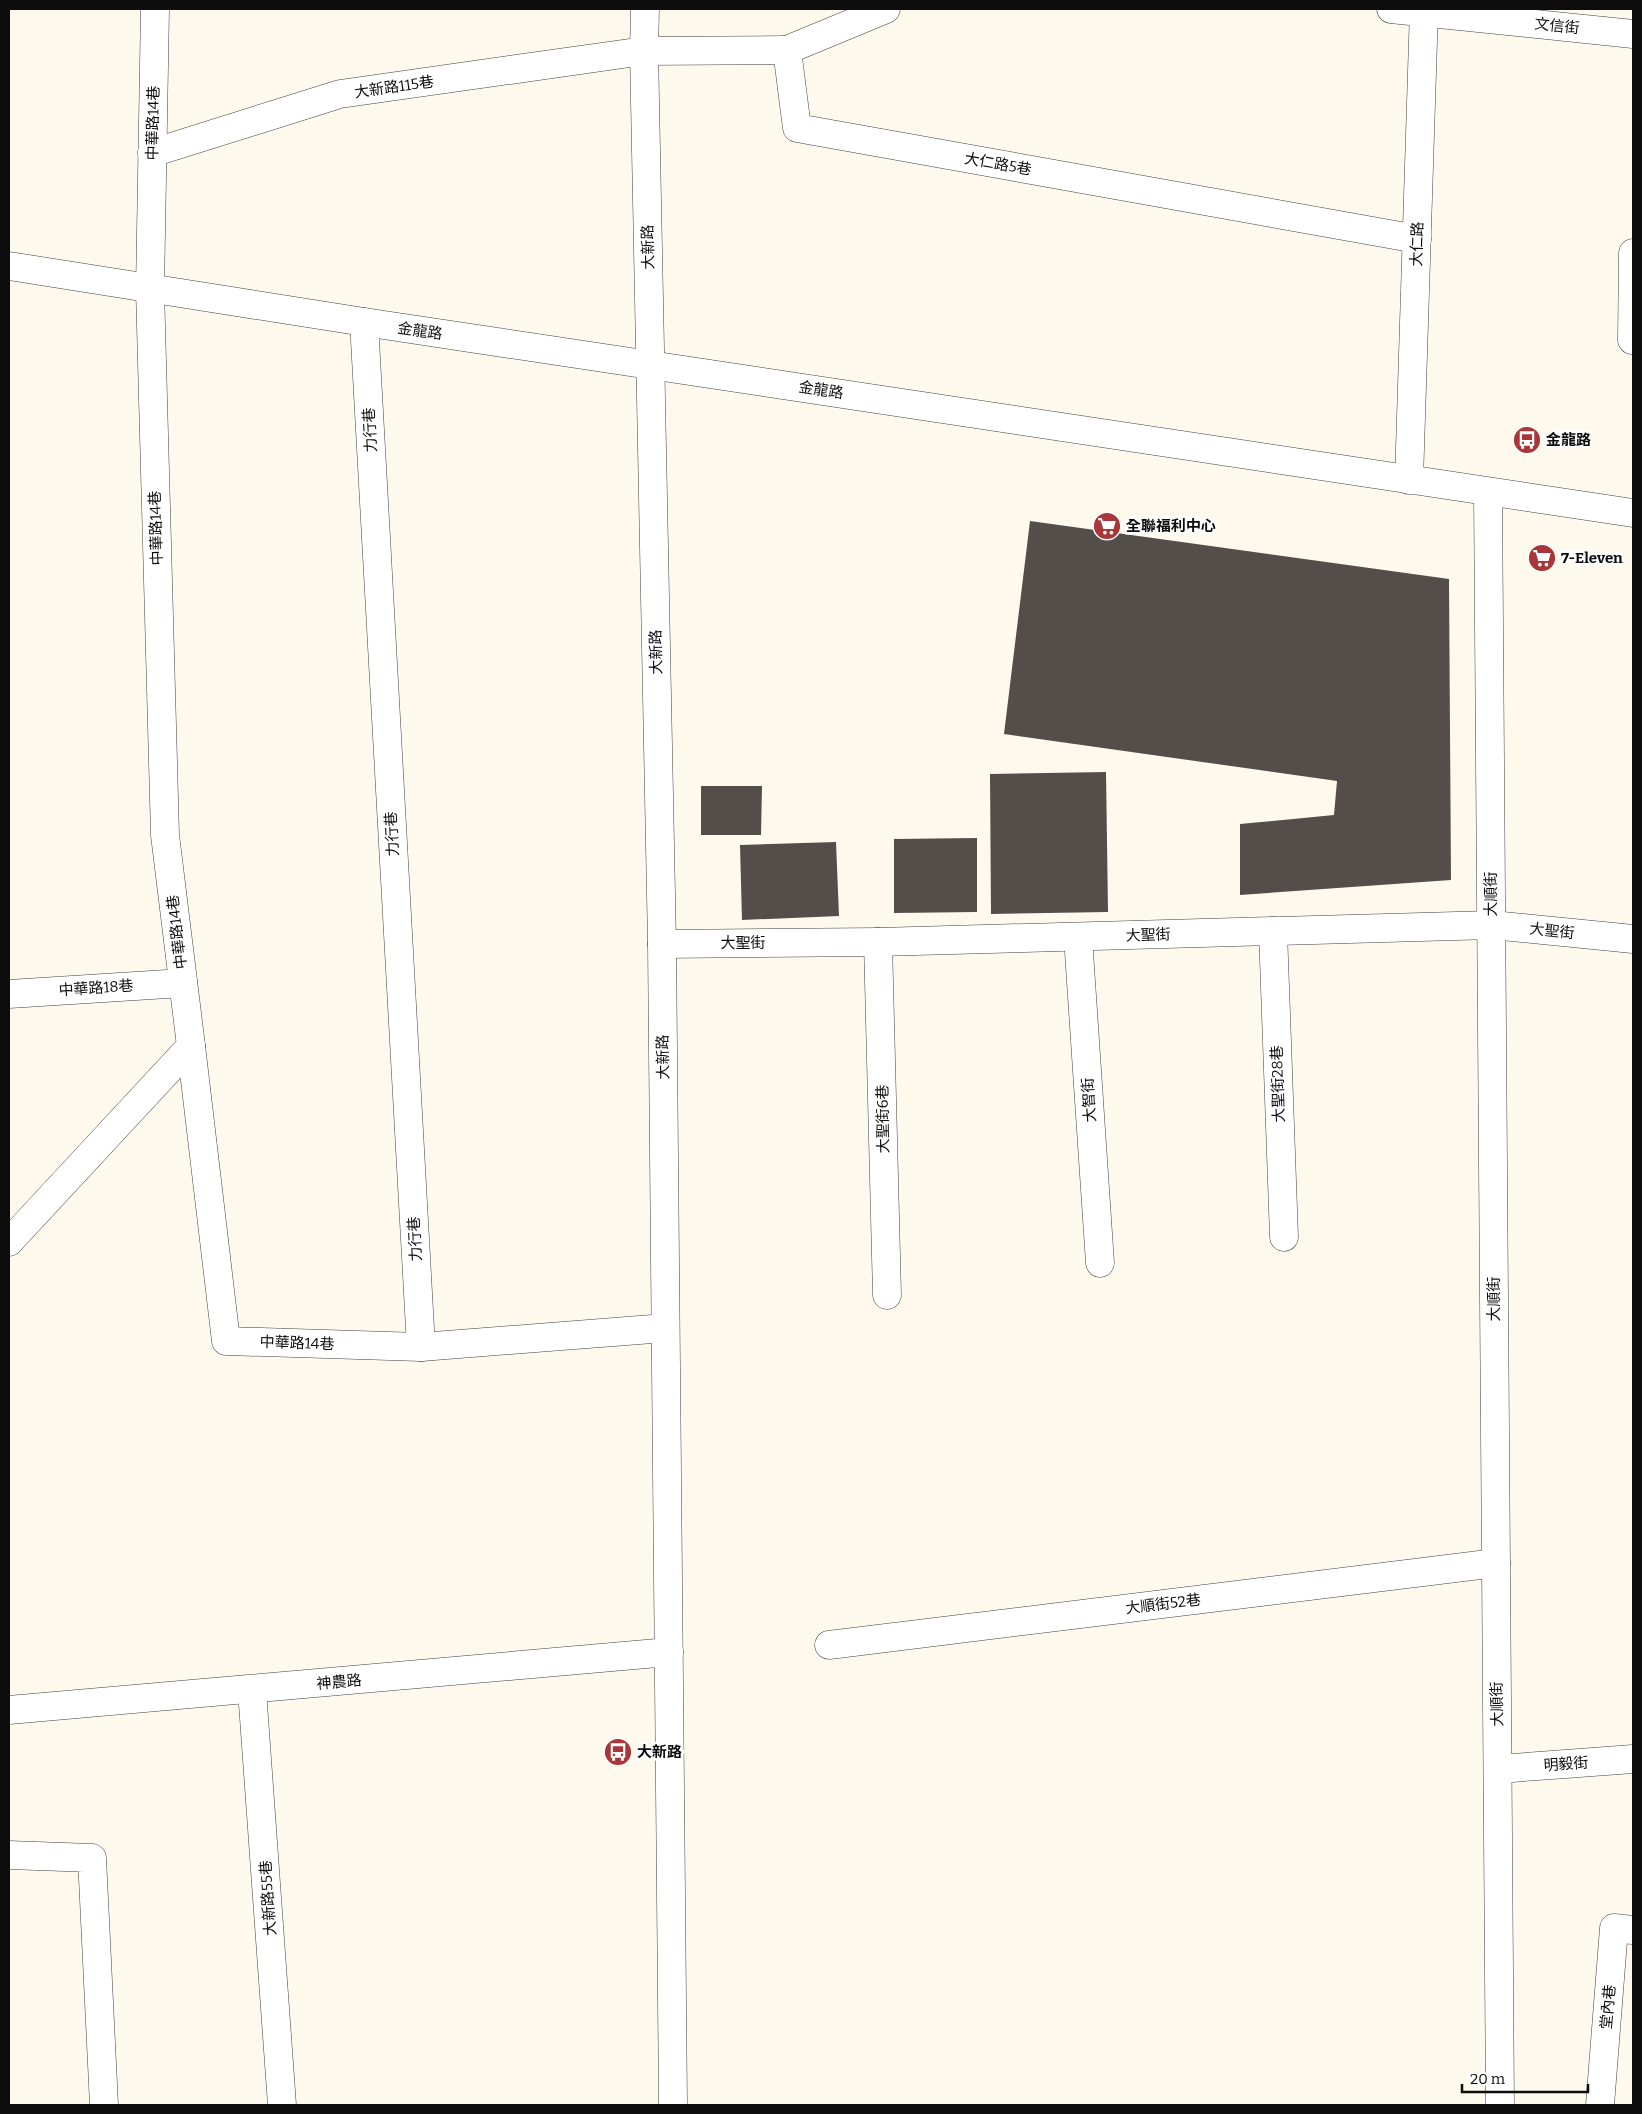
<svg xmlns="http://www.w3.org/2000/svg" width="1642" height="2114" font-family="Bitter,'Noto Sans TC',serif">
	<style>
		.building { fill: #534e4a }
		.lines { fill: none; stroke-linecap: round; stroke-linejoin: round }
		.minor-casing { stroke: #3f3f3f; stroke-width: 29 }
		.minor { stroke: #fff; stroke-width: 28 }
		.labels { text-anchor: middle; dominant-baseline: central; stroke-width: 5; stroke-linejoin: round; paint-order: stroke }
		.street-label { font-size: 15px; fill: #0c0c0c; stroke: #fff }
		.poi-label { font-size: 15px; font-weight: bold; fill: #0c0c0c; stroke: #fff; text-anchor: start }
	</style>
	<rect width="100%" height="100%" fill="#fdfaed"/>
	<!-- building -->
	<g class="building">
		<polygon points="1030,521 1449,579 1451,880 1240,895 1240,824 1334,815 1337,781 1004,734"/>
		<polygon points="1106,772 1108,912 991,914 990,774"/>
		<polygon points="701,786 762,786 761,835 701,835"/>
		<polygon points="977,838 977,912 894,913 894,839"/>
		<polygon points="836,842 839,916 742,920 740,845"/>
	</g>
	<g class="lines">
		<defs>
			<g id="minor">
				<polyline points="645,9 644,51 662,944 673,2105"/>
				<polyline points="1391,9 1633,34"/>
				<polyline points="787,50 886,9"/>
				<polyline points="152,153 340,94 644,51 787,50 797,128 1417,239"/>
				<polyline points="9,266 364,322 1633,513"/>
				<polyline points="364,322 421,1347"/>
				<polyline points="1632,340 1633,253"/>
				<polyline points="1409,480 1424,9"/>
				<polyline points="1488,492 1500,2105"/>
				<polyline points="1273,931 1284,1237"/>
				<polyline points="1078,937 1100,1263"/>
				<polyline points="878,942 887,1295"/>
				<polyline points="662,944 878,942 1492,925 1633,939"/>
				<polyline points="9,994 183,983"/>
				<polyline points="191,1046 226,1341 421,1347 665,1328"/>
				<polyline points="9,1242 191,1046 165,835 150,289 155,9"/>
				<polyline points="829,1645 1496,1563"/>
				<polyline points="252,1690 282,2105"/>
				<polyline points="9,1710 669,1652"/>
				<polyline points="1498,1769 1633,1759"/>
				<polyline points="9,1855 92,1858 104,2105"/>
				<polyline points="1600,2105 1614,1928 1633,1930"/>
			</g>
		</defs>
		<!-- minor casing -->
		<use href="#minor" class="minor-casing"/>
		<!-- minor -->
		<use href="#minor" class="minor"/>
	</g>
	<!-- icons -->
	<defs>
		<symbol id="bus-disc" viewBox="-11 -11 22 22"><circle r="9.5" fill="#a93638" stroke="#fff"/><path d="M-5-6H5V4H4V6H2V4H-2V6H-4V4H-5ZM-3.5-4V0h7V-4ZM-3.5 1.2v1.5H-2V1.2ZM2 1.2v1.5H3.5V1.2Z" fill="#fff"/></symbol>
		<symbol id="supermarket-disc" viewBox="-11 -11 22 22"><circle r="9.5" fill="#a93638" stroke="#fff"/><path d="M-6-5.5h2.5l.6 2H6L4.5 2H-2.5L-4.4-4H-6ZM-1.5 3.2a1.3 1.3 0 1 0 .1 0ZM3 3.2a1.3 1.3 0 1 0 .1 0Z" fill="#fff"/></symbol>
	</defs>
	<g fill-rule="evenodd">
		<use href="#bus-disc" x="1511" y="424" width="32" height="32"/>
		<use href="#supermarket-disc" x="1091" y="510" width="32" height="32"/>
		<use href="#supermarket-disc" x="1526" y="542" width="32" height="32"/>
		<use href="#bus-disc" x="602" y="1736" width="32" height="32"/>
	</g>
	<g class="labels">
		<!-- street labels -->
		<g class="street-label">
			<text transform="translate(1557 26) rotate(6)">文信街</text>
			<text transform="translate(394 87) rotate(-8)">大新路115巷</text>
			<text transform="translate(153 123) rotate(-89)">中華路14巷</text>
			<text transform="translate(998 164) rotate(10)">大仁路5巷</text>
			<text transform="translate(1417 244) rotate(-88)">大仁路</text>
			<text transform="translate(648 247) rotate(-91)">大新路</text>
			<text transform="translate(420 331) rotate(8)">金龍路</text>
			<text transform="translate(821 390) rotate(9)">金龍路</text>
			<text transform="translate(370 430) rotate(-93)">力行巷</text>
			<text transform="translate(156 528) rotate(-92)">中華路14巷</text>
			<text transform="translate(656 652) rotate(-91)">大新路</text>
			<text transform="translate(392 834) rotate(-93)">力行巷</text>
			<text transform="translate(1491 894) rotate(-90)">大順街</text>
			<text transform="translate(1552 931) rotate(6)">大聖街</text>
			<text transform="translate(177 932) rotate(-97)">中華路14巷</text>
			<text transform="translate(1148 935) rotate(-2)">大聖街</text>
			<text x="743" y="943">大聖街</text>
			<text transform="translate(96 988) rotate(-4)">中華路18巷</text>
			<text transform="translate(663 1057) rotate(-91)">大新路</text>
			<text transform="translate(1278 1084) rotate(-92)">大聖街28巷</text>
			<text transform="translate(1089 1100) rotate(-94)">大智街</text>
			<text transform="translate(883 1119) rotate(-91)">大聖街6巷</text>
			<text transform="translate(415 1239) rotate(-93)">力行巷</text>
			<text transform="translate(1494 1299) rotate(-90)">大順街</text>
			<text transform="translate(297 1343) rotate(2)">中華路14巷</text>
			<text transform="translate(1163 1604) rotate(-7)">大順街52巷</text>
			<text transform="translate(339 1682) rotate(-5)">神農路</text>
			<text transform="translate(1497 1704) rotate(-91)">大順街</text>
			<text transform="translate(1566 1764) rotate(-4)">明毅街</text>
			<text transform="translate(268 1898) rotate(-94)">大新路55巷</text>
			<text transform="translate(1608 2007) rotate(-85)">堂內巷</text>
		</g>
		<!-- poi labels -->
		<g class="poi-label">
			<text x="1546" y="440">金龍路</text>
			<text x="1126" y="526">全聯福利中心</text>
			<text x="1561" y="558">7-Eleven</text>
			<text x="637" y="1752">大新路</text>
		</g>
	</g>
	<!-- border -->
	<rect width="1642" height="2114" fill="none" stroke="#0c0c0c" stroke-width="20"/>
	<!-- scale -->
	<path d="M1462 2084v8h126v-8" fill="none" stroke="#0c0c0c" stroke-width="2.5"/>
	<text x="1470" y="2084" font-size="15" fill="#0c0c0c" stroke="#ffffff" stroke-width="4" paint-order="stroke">20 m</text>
</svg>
